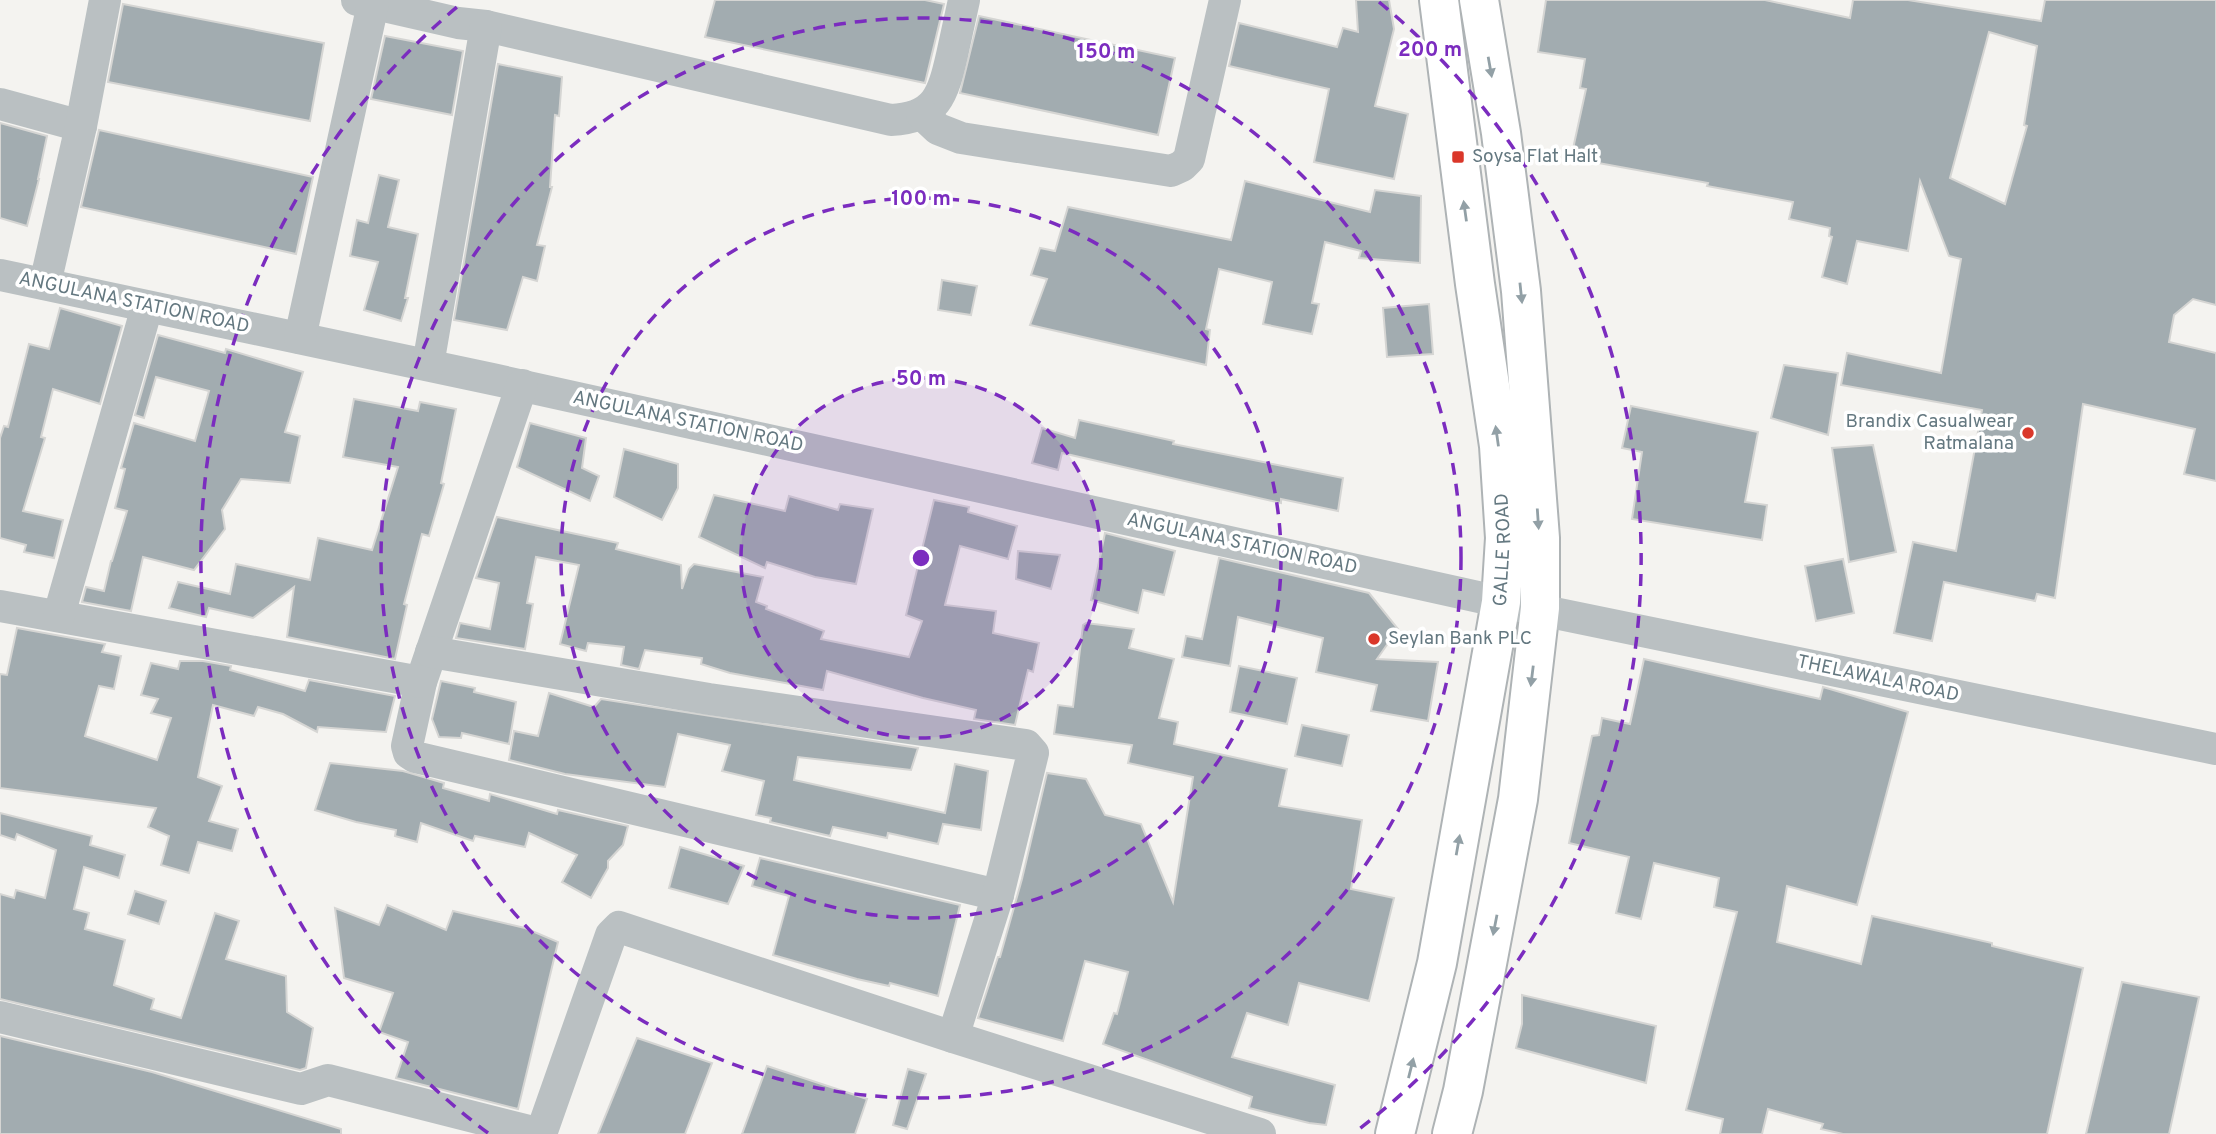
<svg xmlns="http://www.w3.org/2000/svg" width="2216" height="1134" font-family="Overpass,sans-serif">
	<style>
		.building { fill: #a2acb0; stroke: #d5d5d3; stroke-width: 2; fill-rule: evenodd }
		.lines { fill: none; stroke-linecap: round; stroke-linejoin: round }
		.highway-casing { stroke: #aeb3b5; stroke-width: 42 }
		.minor { stroke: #bac0c2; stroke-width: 32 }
		.highway { stroke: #fff; stroke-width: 38 }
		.oneway { fill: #92a0a6 }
		.ring { fill: none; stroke: #7b2cbf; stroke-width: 3.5; stroke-dasharray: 12 9 }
		.poi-dot { fill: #da372a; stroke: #fff; stroke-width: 2.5 }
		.labels { text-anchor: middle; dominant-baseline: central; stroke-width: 7; stroke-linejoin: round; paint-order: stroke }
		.poi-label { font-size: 19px; fill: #647880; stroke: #fff; text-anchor: start }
		.street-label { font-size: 19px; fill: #647880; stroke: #fff }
		.centre { fill: #7b2cbf; stroke: #fff; stroke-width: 3.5 }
		.ring-label { font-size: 21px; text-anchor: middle; font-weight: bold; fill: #7b2cbf; stroke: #fff; stroke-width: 7; stroke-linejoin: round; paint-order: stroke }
	</style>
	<rect width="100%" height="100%" fill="#f4f3f0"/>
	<!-- building -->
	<g class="building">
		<polygon points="715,0 925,0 944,4 925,83 705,37"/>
		<polygon points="1356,0 1389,0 1394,29 1375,106 1408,114 1394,179 1314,162 1329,89 1229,66 1239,23 1337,47 1343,28 1358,32"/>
		<path d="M1546 0H1765L1850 18 1853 0H1908L2041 21 2045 0H2216V305L2193 299 2174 315 2169 342 2216 353V481L2184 474 2195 429 2083 404 2055 598 2037 594 2035 601 1944 582 1932 641 1894 633 1913 542 1956 551 1982 410 1841 385 1847 353 1941 373 1961 259 1949 256 1920 181 1908 251 1857 241 1847 284 1822 277 1832 237 1829 236 1830 228 1789 219 1793 202 1707 186 1708 183 1571 158 1586 89 1580 88 1585 59 1538 52ZM1989 32 2037 46 2024 125 2027 126 2005 204 1950 178Z"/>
		<polygon points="123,4 324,43 310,121 108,82"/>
		<polygon points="979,16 1175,58 1158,135 960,93"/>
		<polygon points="385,36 463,51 452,115 371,99"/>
		<polygon points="498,64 562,77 559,116 555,115 550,187 552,187 537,245 545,246 537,281 523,277 507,330 454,320"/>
		<polygon points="0,123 47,136 38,179 39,179 27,226 0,218"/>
		<polygon points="99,130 313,177 296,254 81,207"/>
		<polygon points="379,175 399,180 388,227 418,234 405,298 408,298 401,321 364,310 378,262 350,256 357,220 368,223"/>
		<polygon points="1245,181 1370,212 1375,190 1421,196 1420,263 1359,258 1361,251 1325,242 1312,303 1319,304 1312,334 1263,324 1272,282 1219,269 1206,329 1210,330 1206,365 1030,325 1047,279 1031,275 1040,248 1055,251 1068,207 1231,240"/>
		<polygon points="942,280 977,286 971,315 938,310"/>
		<polygon points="1429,304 1433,354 1387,357 1383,308"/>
		<polygon points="60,308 122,326 100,404 53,389 41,437 45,438 23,511 63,520 54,558 24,552 26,545 0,538 0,438 4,426 8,427 29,344 49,349"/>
		<polygon points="158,335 225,353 226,349 303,372 285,432 300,436 290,483 241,479 222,510 225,529 194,570 143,557 131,611 82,602 86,587 104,591 111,561 112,561 127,511 115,508 125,469 121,468 134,423 195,441 209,391 156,377 144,418 135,415"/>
		<polygon points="1784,365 1838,373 1828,435 1771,418"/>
		<polygon points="354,399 418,411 420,402 456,409 441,483 444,484 429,536 422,534 404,604 407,605 395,659 287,637 294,587 253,618 209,608 206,617 169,608 178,582 230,594 236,564 310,580 318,538 372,550 398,467 343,457"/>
		<polygon points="1631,406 1758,432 1745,502 1767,505 1762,540 1632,519 1642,452 1622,448"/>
		<polygon points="1079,420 1174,441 1173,444 1343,478 1338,511 1281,499 1281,503 1062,453 1058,470 1032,463 1042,428 1075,438"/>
		<polygon points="530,423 586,438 582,468 599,476 590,501 517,467"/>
		<polygon points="1873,445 1896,552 1849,562 1832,448"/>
		<polygon points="624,449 678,464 678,488 662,520 614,497"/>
		<polygon points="714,495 785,511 789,496 838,510 840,504 873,509 856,584 815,577 767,562 765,568 699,537"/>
		<polygon points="934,500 969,507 968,512 1017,526 1008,559 960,546 945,605 996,611 993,633 1039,643 1033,672 1028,670 1015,725 974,719 976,710 923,698 827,671 823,690 730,673 701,664 702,658 645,650 639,669 621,665 624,647 588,643 586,651 560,644 579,565 536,557 527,603 533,604 525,649 456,638 460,623 490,629 499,583 476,578 497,517 618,543 616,549 681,565 682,589 689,569 694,564 763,577 756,602 767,606 766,609 824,631 821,639 909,657 922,621 906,615"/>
		<polygon points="1105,533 1175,551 1164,595 1143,590 1138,613 1091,600"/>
		<polygon points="1018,551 1060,555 1051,589 1016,579"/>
		<polygon points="1219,558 1369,593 1398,629 1377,659 1438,662 1428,721 1371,711 1377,685 1316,672 1323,638 1238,617 1230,666 1182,657 1186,636 1202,639"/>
		<polygon points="1843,559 1854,613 1816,621 1805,566"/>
		<polygon points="1086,623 1134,629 1129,648 1174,659 1159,718 1178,722 1174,744 1287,769 1279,806 1362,820 1351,889 1394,898 1369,1001 1299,983 1288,1025 1247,1013 1232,1057 1335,1085 1326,1125 1309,1123 1249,1108 1252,1097 1103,1044 1114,1013 1117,1014 1128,972 1085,961 1063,1041 978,1018 998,957 1000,957 1022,879 1047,773 1086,779 1105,815 1141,824 1173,902 1193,777 1128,763 1132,745 1054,734 1058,705 1073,707 1083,625"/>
		<polygon points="17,628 105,644 102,652 121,656 114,689 99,686 85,736 157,760 171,718 151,713 158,699 141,695 151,663 178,669 180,661 203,661 231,666 230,670 305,691 309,680 395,696 386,732 318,727 317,732 283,714 258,707 254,716 213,705 198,777 222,786 209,821 238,829 232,851 198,842 189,873 161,865 169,836 148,827 156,808 0,788 0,674 7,675"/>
		<polygon points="1644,659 1820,699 1823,687 1908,712 1857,905 1787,886 1777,942 1861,964 1872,916 1992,943 1992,946 2083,968 2047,1134 1843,1134 1821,1129 1823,1124 1768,1109 1762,1134 1720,1134 1723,1119 1686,1110 1737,912 1714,907 1719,878 1654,863 1641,919 1616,913 1629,857 1569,843 1592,736 1599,735 1602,718 1630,724"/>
		<polygon points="1239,666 1297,678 1287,724 1230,712"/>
		<polygon points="441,681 475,688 474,692 516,702 509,744 462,733 461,738 439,737 432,719"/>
		<polygon points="549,693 594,707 601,699 918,748 911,770 798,757 794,780 945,813 955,764 988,771 981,830 943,824 938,844 888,833 887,838 833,827 830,836 770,822 771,818 756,815 764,781 722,771 730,745 678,734 665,787 565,774 509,760 514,731 538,736"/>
		<polygon points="1302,725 1349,735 1342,766 1295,756"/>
		<polygon points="330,763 403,771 444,783 443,788 489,801 490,794 557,814 558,810 628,826 623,845 608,861 608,868 591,898 562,882 577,855 529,833 525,847 475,836 473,841 421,823 417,842 395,836 396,830 356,822 315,810"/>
		<polygon points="0,813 92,836 90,845 125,855 119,878 84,867 74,909 89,913 85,929 125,940 114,985 154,999 151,1009 181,1018 215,913 239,921 226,959 286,976 287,1012 313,1028 306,1068 300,1070 0,999 0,894 14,898 16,890 45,898 56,850 17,834 15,840 0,835"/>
		<polygon points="680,847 744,866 728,904 669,888"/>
		<polygon points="760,858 960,905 938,996 890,983 889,986 857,979 773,955 789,896 752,886"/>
		<polygon points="135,891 166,901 159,924 128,914"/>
		<polygon points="387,905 446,930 453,911 525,928 558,942 518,1109 396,1078 408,1042 379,1032 393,993 344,978 335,908 379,925"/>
		<polygon points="2122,982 2199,997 2169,1134 2086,1134"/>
		<polygon points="1522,995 1656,1026 1646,1083 1516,1048 1522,1024"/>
		<polygon points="0,1036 152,1072 341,1129 341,1134 0,1134"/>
		<polygon points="637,1038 712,1063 685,1134 598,1134"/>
		<polygon points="767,1066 867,1099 855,1134 742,1134"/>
		<polygon points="908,1069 926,1074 907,1129 893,1125"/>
	</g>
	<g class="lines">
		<defs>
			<g id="highway">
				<path id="s1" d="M1395 1134 1437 963 1501 602 1505 538 1499 446 1475 284 1439 0"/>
				<polyline points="1452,1134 1463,1091 1518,799 1540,608 1540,538 1521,291 1501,133 1479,0"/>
			</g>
		</defs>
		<!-- highway casing -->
		<use href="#highway" class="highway-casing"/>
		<!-- minor -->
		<g class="minor">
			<path d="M357 0 458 23 486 26 891 120C937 118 943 94 952 55 956 36 960 18 964 0"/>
			<polyline points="0,104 81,126"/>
			<polyline points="922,114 938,129 961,138 1171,171 1182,166 1189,159 1225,0"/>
			<polyline points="0,275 492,379 1501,602 2216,749"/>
			<polyline points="45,284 81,126 105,0"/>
			<polyline points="300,338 373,4"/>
			<polyline points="428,365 486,26"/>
			<polyline points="522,385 421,682 407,746 409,753 415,757 998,895"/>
			<polyline points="0,606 421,682"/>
			<polyline points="59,615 147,307"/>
			<polyline points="431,652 709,699 1026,745 1033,753 998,895 953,1037"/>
			<polyline points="0,1017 301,1089 328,1080 541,1134 611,935 619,927 953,1037 1260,1134"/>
		</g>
		<!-- highway -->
		<use href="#highway" class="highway"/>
	</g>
	<!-- one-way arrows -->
	<defs><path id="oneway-solid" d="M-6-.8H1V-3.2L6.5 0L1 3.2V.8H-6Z" transform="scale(1.75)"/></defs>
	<g class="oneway">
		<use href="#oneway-solid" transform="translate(1490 67) rotate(80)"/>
		<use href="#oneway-solid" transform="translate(1465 211) rotate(-98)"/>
		<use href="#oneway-solid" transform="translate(1521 293) rotate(84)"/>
		<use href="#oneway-solid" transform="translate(1497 436) rotate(-98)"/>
		<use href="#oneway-solid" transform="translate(1538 519) rotate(86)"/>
		<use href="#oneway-solid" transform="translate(1532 676) rotate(97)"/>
		<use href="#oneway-solid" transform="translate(1458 845) rotate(-80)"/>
		<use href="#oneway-solid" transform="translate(1495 925) rotate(101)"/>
		<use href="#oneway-solid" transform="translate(1411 1068) rotate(-76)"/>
	</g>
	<!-- distance rings -->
	<circle cx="921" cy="558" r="180" fill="#7b2cbf" fill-opacity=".12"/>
	<g class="ring">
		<circle cx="921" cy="558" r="180"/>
		<circle cx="921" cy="558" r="360"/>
		<circle cx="921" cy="558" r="540"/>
		<path d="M488 1133A720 720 0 0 1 463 2M1379 2A720 720 0 0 1 1354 1133"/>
	</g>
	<!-- markers -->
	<g class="poi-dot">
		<rect x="1451" y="150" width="14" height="14" rx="3.5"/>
		<circle cx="2028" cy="433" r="7"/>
		<circle cx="1374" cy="639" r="7"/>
	</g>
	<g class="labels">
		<!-- poi labels -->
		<g class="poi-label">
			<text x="1472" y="157">Soysa Flat Halt</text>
			<text x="2014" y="422" text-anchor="end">Brandix Casualwear<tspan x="2014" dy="22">Ratmalana</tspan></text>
			<text x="1388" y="639">Seylan Bank PLC</text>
		</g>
		<!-- street labels -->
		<g class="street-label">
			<text transform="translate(134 303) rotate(12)">ANGULANA STATION ROAD</text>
			<text transform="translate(688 422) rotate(12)">ANGULANA STATION ROAD</text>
			<text transform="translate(1242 544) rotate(12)">ANGULANA STATION ROAD</text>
			<text stroke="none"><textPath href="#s1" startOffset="595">GALLE ROAD</textPath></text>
			<text transform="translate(1878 679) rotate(12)">THELAWALA ROAD</text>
		</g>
	</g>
	<circle cx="921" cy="558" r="10" class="centre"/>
	<g class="ring-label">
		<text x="1430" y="56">200 m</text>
		<text x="1106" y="58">150 m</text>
		<text x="921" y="205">100 m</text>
		<text x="921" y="385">50 m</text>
	</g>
</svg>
